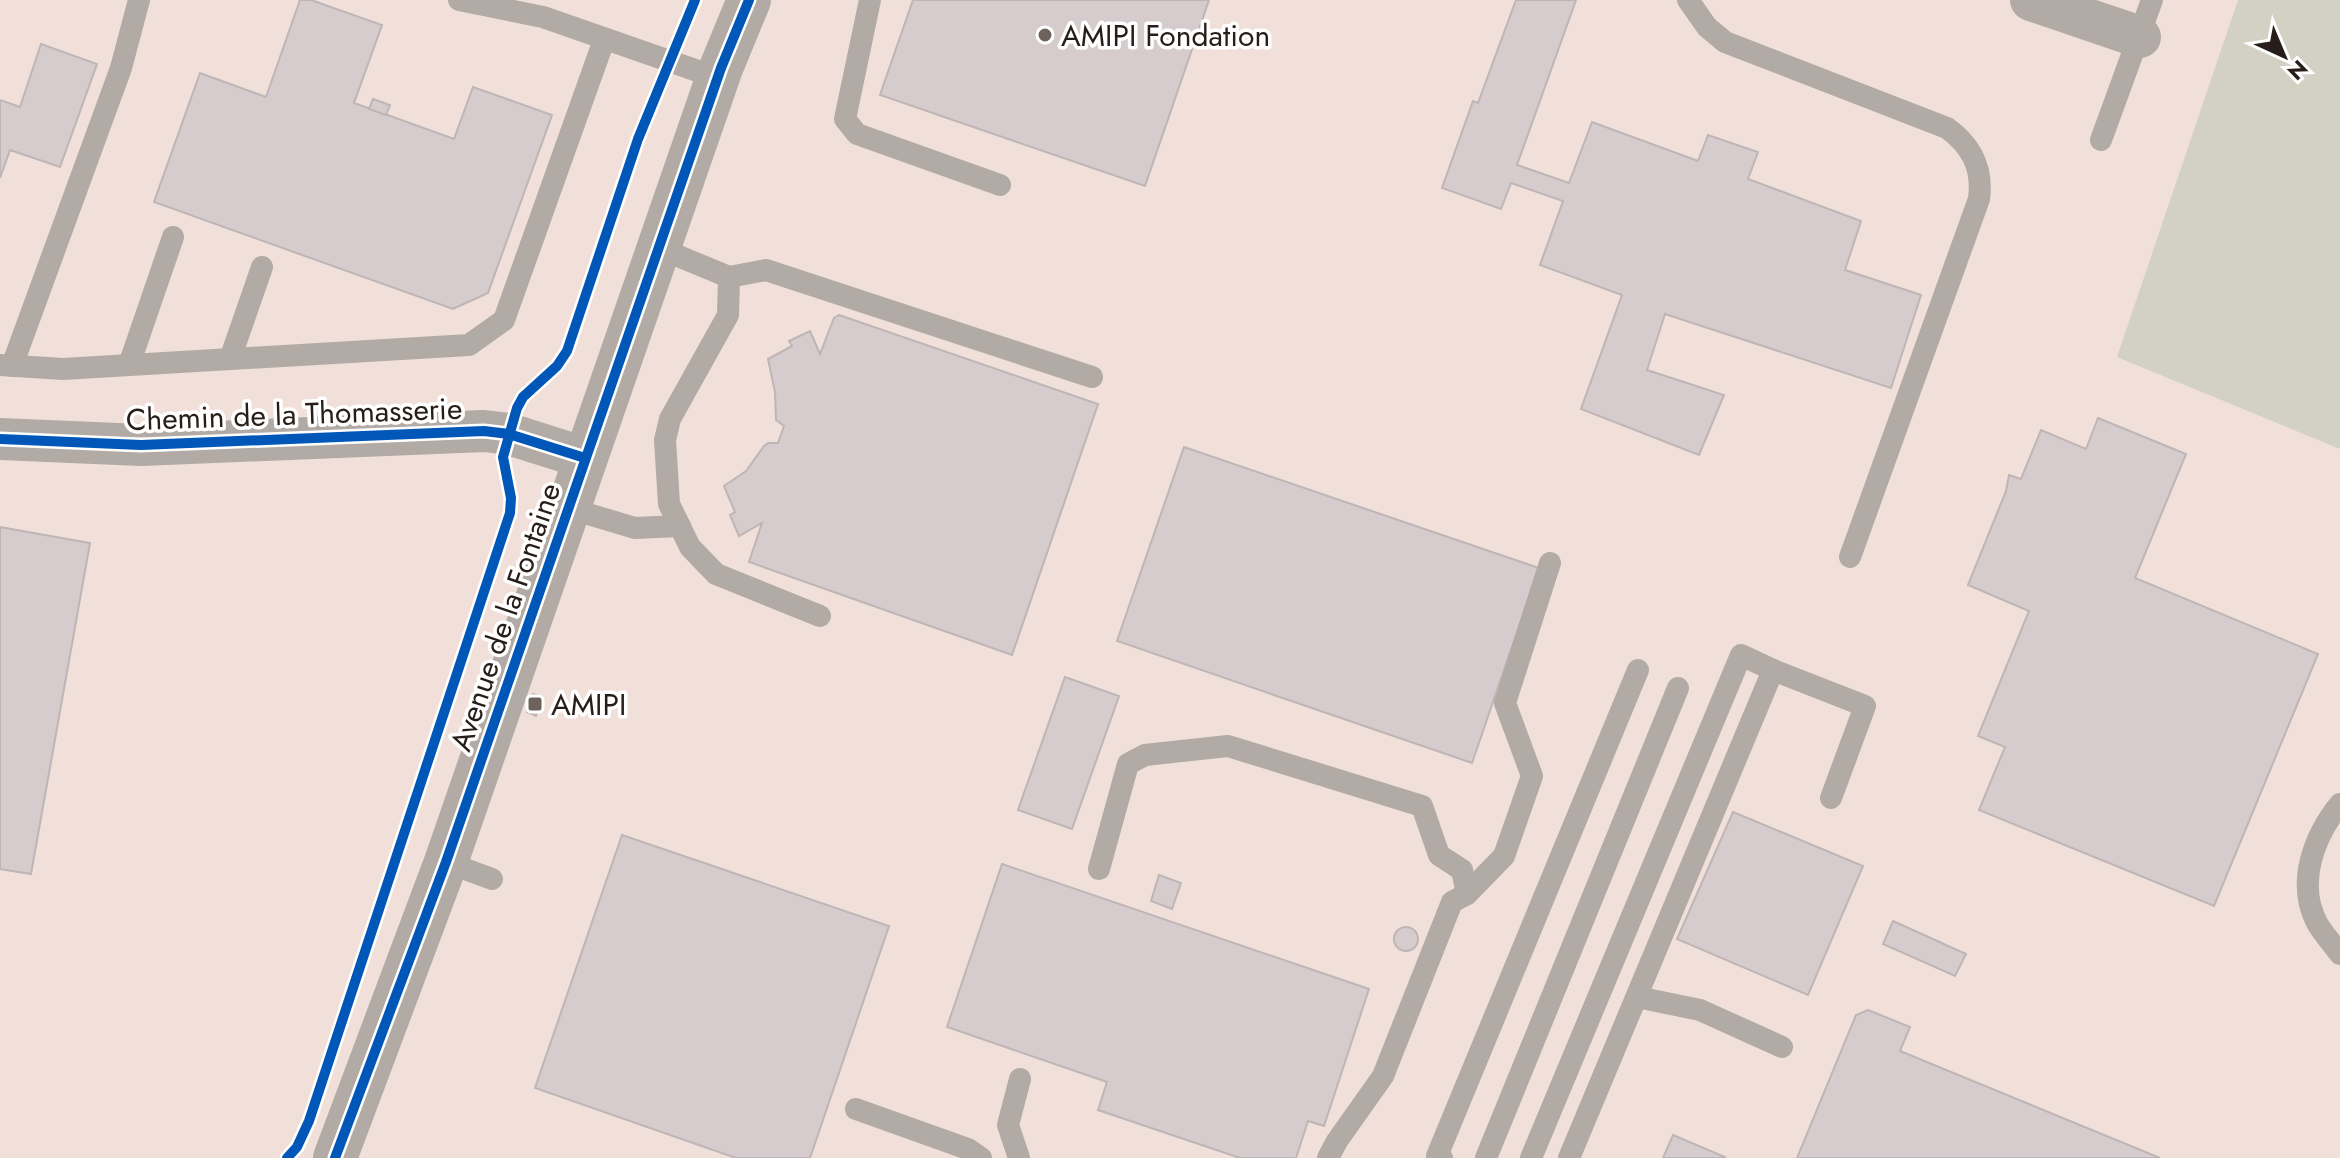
<svg xmlns="http://www.w3.org/2000/svg" width="2340" height="1158" font-family="Jost,sans-serif">
	<style>
		.green { fill: #d2d1c4 }
		.building { fill: #d6ccce; stroke: #beb5b6; stroke-width: 2 }
		.lines { fill: none; stroke-linecap: round; stroke-linejoin: round }
		.service { stroke: #b1aaa5; stroke-width: 22 }
		.minor { stroke: #b1aaa5; stroke-width: 42 }
		.tertiary { stroke: #b1aaa5; stroke-width: 44 }
		.cycleway-casing { stroke: #fff; stroke-width: 15 }
		.cycleway { stroke: #0057b8; stroke-width: 10 }
		.poi-dot { fill: #6e625c; stroke: #fff; stroke-width: 3 }
		.labels { text-anchor: middle; dominant-baseline: central; stroke-width: 7; stroke-linejoin: round; paint-order: stroke }
		.poi-label { font-size: 30px; fill: #281e19; stroke: #fff; text-anchor: start }
		.street-label { font-size: 30px; fill: #281e19; stroke: #fff }
	</style>
	<rect width="100%" height="100%" fill="#f0e0d9"/>
	<!-- green -->
	<polygon class="green" points="2238,0 2340,0 2340,449 2117,357"/>
	<!-- building -->
	<g class="building">
		<polygon points="300,0 311,0 382,25 354,103 454,139 473,87 552,115 488,293 453,309 154,202 200,73 266,97"/>
		<polygon points="913,0 1209,0 1145,186 880,95"/>
		<polygon points="1516,0 1576,0 1517,165 1569,183 1592,122 1698,161 1708,135 1758,152 1748,179 1861,221 1845,270 1921,295 1891,388 1665,314 1647,370 1724,395 1699,455 1581,409 1622,295 1540,265 1563,201 1511,183 1501,209 1442,188 1473,101 1478,103"/>
		<polygon points="41,44 97,64 60,167 10,150 0,178 0,100 20,107"/>
		<polygon points="373,99 390,105 386,115 369,109"/>
		<polygon points="839,315 1098,404 1012,655 749,562 762,523 739,536 730,515 735,512 724,486 746,471 764,446 768,443 778,443 784,426 776,420 775,392 768,359 792,346 789,341 810,331 820,354 834,318"/>
		<polygon points="2098,418 2186,454 2135,578 2318,654 2214,906 1979,810 2005,747 1978,736 2029,611 1968,585 2006,491 2009,475 2021,479 2041,430 2086,449"/>
		<polygon points="1184,447 1539,568 1472,763 1117,641"/>
		<polygon points="0,527 90,543 31,874 0,869"/>
		<polygon points="1065,677 1119,696 1072,829 1018,810"/>
		<polygon points="533,694 542,697 536,716 527,712"/>
		<polygon points="1733,812 1863,866 1808,995 1677,939"/>
		<polygon points="622,835 889,926 810,1158 736,1158 535,1088"/>
		<polygon points="1002,864 1369,989 1324,1126 1308,1121 1296,1158 1240,1158 1098,1110 1107,1082 947,1027"/>
		<polygon points="1159,875 1181,883 1172,909 1151,901"/>
		<polygon points="1893,921 1966,954 1955,976 1883,944"/>
		<circle cx="1406" cy="939" r="12"/>
		<polygon points="1868,1010 1910,1027 1900,1051 2160,1158 1797,1158 1856,1015"/>
		<polygon points="1673,1135 1725,1157 1724,1158 1663,1158"/>
	</g>
	<g class="lines">
		<!-- service -->
		<g class="service">
			<polyline points="459,0 543,17 718,78"/>
			<polyline points="870,0 845,119 857,134 1000,185"/>
			<path d="M1688 0 1707 27 1725 42 1947 128C1972 146 1983 168 1979 199L1850 557"/>
			<polyline points="2101,140 2152,0"/>
			<polyline points="659,248 729,277 766,270 1092,377"/>
			<polyline points="729,277 728,315 670,419 665,440 669,504 690,547 716,574 820,616"/>
			<polyline points="230,359 262,267"/>
			<polyline points="0,365 63,369 469,345 504,320 604,40"/>
			<polyline points="129,365 173,237"/>
			<polyline points="12,366 121,68 139,0"/>
			<polyline points="568,508 635,528 680,526"/>
			<path d="M2340 804C2314 836 2296 883 2317 923 2323 934 2333 944 2340 954"/>
			<polyline points="446,862 492,879"/>
			<polyline points="1099,869 1128,764 1145,755 1228,746 1422,806 1439,855 1462,870 1467,894 1452,902 1383,1076 1337,1141 1328,1158"/>
			<polyline points="1467,894 1504,856 1532,776 1505,703 1550,563"/>
			<polyline points="1637,997 1700,1010 1782,1047"/>
			<polyline points="856,1109 968,1149 981,1158"/>
			<polyline points="1019,1158 1008,1125 1020,1079"/>
			<polyline points="1442,1158 1437,1156 1638,670"/>
			<polyline points="1486,1158 1678,688"/>
			<polyline points="1531,1158 1741,655 1773,670"/>
			<polyline points="1569,1158 1773,670 1865,706 1831,798"/>
		</g>
		<!-- minor -->
		<g class="minor">
			<polyline points="2031,0 2140,37"/>
			<polyline points="0,439 141,445 484,431 509,434 585,458"/>
		</g>
		<!-- tertiary -->
		<polyline class="tertiary" points="335,1158 446,862 721,68 749,0"/>
		<defs>
			<g id="cycleway">
				<polyline points="0,439 141,445 484,431 509,434 585,458"/>
				<polyline points="287,1158 297,1147 309,1121 510,513 511,498 503,457 517,408 523,397 557,366 567,351 638,139 695,0"/>
				<polyline points="335,1158 446,862 721,68 749,0"/>
			</g>
		</defs>
		<!-- cycleway casing -->
		<use href="#cycleway" class="cycleway-casing"/>
		<!-- cycleway -->
		<use href="#cycleway" class="cycleway"/>
	</g>
	<!-- markers -->
	<g class="poi-dot">
		<circle cx="1045" cy="35" r="8"/>
		<rect x="527" y="696" width="16" height="16" rx="4"/>
	</g>
	<g class="labels">
		<!-- poi labels -->
		<g class="poi-label">
			<text x="1061" y="35">AMIPI Fondation</text>
			<text x="551" y="704">AMIPI</text>
		</g>
		<!-- street labels -->
		<g class="street-label">
			<text transform="translate(294 414) rotate(-2)">Chemin de la Thomasserie</text>
			<text transform="translate(505 617) rotate(-71)">Avenue de la Fontaine</text>
		</g>
	</g>
	<!-- north arrow -->
	<g transform="translate(2284 56) rotate(136)" stroke="#ffffff" stroke-width="6" paint-order="stroke">
	<path d="M0-6L14 30L0 20L-14 30Z" fill="#281e19"/>
	<text y="-12" font-size="22" font-weight="bold" text-anchor="middle" fill="#281e19">N</text>
	</g>
</svg>
